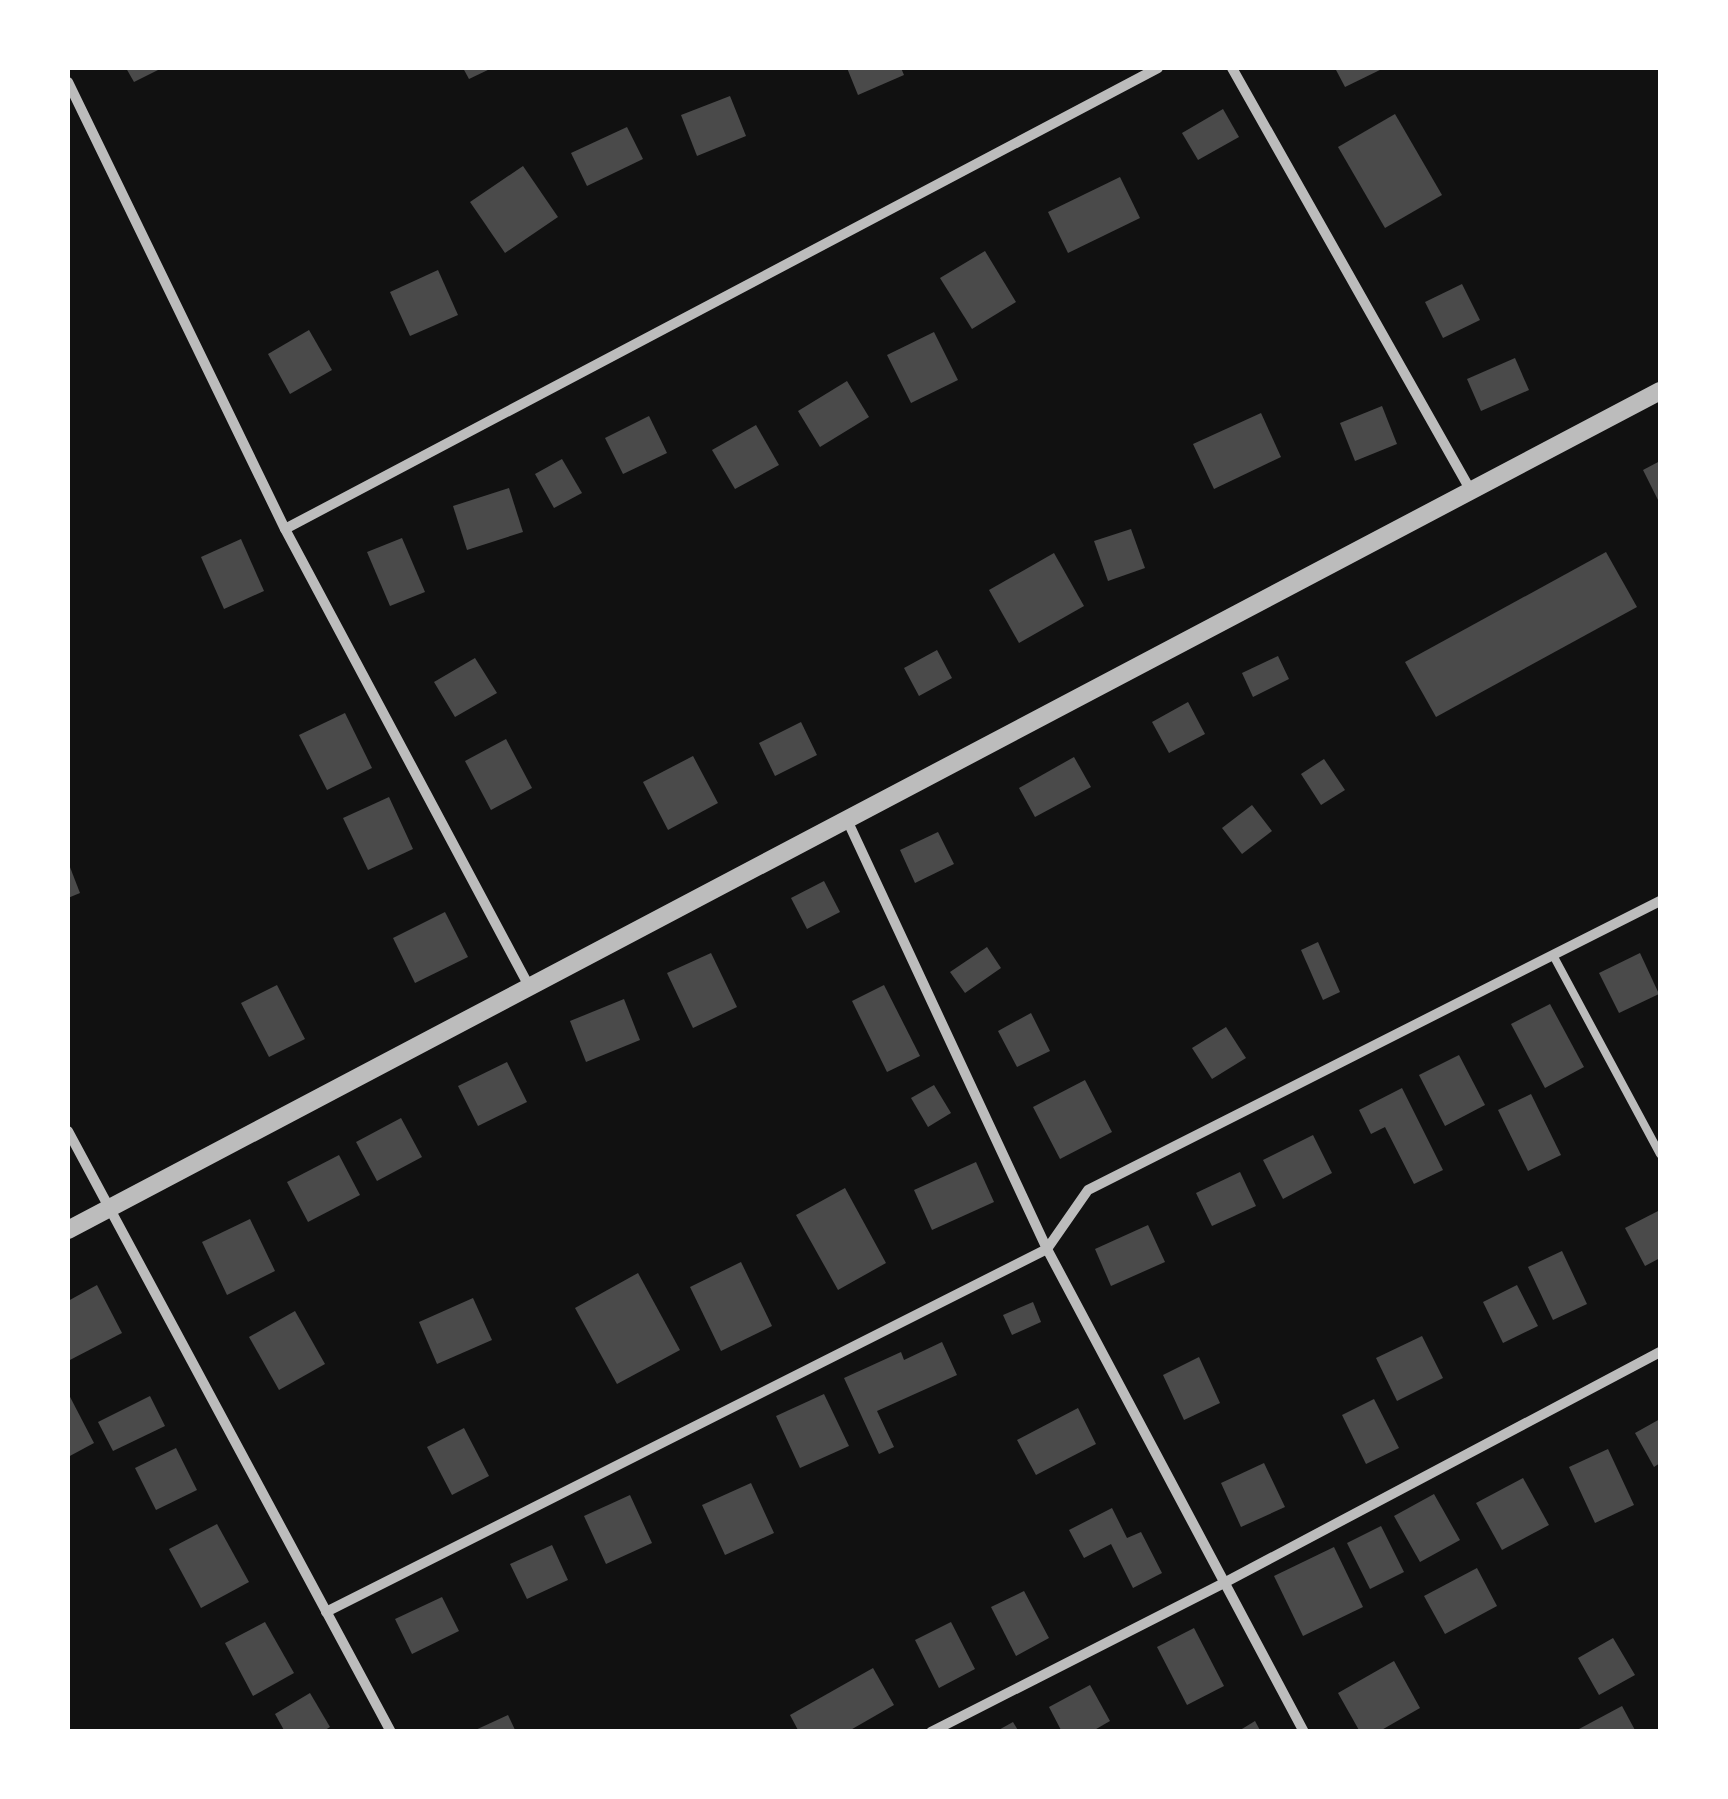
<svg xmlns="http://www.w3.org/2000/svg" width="1728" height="1799" font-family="Georgia,serif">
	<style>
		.building { fill: #4a4a4a }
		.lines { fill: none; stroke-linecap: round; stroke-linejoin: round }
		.service { stroke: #bcbcbc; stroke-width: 8 }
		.minor { stroke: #bcbcbc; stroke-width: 10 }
		.tertiary { stroke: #bcbcbc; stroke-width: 18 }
	</style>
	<rect width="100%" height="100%" fill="#111"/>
	<!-- building -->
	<g class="building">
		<polygon points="126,68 162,68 134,82"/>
		<polygon points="463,68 492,68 469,79"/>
		<polygon points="847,68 901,68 904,75 858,95"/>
		<polygon points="1335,68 1384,68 1345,87"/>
		<polygon points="730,96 746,136 697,156 681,115"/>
		<polygon points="1223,109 1239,137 1198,160 1182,133"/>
		<polygon points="1395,114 1442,195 1385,228 1338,147"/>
		<polygon points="627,127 643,159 587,186 571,153"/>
		<polygon points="523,166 558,217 505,253 470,202"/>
		<polygon points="1120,177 1140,218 1068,253 1048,212"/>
		<polygon points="985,251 1016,302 972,329 940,278"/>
		<polygon points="438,270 458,315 410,336 390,292"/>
		<polygon points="1462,284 1480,320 1443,338 1425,302"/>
		<polygon points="309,330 332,370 290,394 268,354"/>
		<polygon points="934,332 958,380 911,403 887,355"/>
		<polygon points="1515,358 1529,390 1481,411 1467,379"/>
		<polygon points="847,381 869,417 820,447 798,411"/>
		<polygon points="1382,406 1397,444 1355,461 1340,423"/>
		<polygon points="1261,413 1281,457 1214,489 1193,444"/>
		<polygon points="649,416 667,453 623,474 605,438"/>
		<polygon points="756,425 779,465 735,489 712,450"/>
		<polygon points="562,459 582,493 554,508 535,474"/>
		<polygon points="1660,461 1660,504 1643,470"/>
		<polygon points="509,488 523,532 467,550 453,506"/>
		<polygon points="1131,529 1145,568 1108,581 1094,541"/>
		<polygon points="402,538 425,592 390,606 367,552"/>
		<polygon points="241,539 264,591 224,609 201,557"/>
		<polygon points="1606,552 1637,607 1436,717 1405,662"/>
		<polygon points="1054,553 1084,606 1019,643 989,590"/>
		<polygon points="937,650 952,678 919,696 904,668"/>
		<polygon points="1278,656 1289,679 1253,697 1242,673"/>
		<polygon points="475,658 497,693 455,717 434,682"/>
		<polygon points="1188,702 1205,734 1169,753 1152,722"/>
		<polygon points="345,713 372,768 327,790 299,735"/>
		<polygon points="801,722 817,755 775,776 759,743"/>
		<polygon points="506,739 532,788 491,810 465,761"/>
		<polygon points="693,756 718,803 668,830 643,782"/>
		<polygon points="1074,757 1091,787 1035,817 1019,788"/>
		<polygon points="1324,759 1345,790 1321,805 1301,774"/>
		<polygon points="389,797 413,849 368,870 343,818"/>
		<polygon points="1252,805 1272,831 1242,854 1222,828"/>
		<polygon points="938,832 954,864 915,883 900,850"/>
		<polygon points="68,862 80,893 68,898"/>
		<polygon points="824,881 840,912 807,929 791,898"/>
		<polygon points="445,912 468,957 415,983 393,938"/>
		<polygon points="1318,942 1340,992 1323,1000 1301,950"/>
		<polygon points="987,947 1001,968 965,993 950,972"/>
		<polygon points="711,953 737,1007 693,1028 667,973"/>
		<polygon points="1640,953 1659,994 1619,1013 1599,973"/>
		<polygon points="277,985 305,1039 269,1057 241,1003"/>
		<polygon points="884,985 920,1056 887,1072 852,1001"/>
		<polygon points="624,999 640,1040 586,1062 570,1021"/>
		<polygon points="1550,1004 1584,1067 1545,1088 1511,1024"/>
		<polygon points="1031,1013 1050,1051 1017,1067 998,1031"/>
		<polygon points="1226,1027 1246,1058 1212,1079 1192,1048"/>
		<polygon points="1459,1055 1485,1105 1445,1126 1419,1075"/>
		<polygon points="507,1062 527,1102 478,1126 458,1086"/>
		<polygon points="1085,1080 1112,1132 1060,1159 1033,1107"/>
		<polygon points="934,1085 951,1113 928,1127 911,1098"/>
		<polygon points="1402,1088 1443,1170 1414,1184 1385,1127 1371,1134 1359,1110"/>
		<polygon points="1531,1094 1561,1155 1528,1171 1498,1110"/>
		<polygon points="401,1118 422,1157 377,1181 356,1142"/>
		<polygon points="1313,1135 1332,1173 1283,1199 1263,1160"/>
		<polygon points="339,1155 360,1195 308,1222 287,1182"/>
		<polygon points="976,1162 994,1202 932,1230 914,1190"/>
		<polygon points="1240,1172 1256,1206 1212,1226 1196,1193"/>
		<polygon points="845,1188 886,1263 838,1290 796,1215"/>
		<polygon points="1660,1210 1660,1258 1645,1266 1625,1228"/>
		<polygon points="250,1219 275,1271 227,1295 202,1242"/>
		<polygon points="1148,1225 1165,1262 1111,1286 1095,1249"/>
		<polygon points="1562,1251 1587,1304 1553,1320 1528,1267"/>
		<polygon points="741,1262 772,1326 721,1351 690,1287"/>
		<polygon points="638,1273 680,1350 617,1384 575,1308"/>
		<polygon points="97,1285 122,1333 68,1361 68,1301"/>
		<polygon points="1517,1285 1538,1326 1503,1343 1483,1302"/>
		<polygon points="473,1298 492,1340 437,1364 419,1322"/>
		<polygon points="1033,1302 1041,1322 1012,1335 1003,1315"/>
		<polygon points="295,1311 325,1364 279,1390 249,1337"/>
		<polygon points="1422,1336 1443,1378 1397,1401 1376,1358"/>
		<polygon points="942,1342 957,1375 877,1411 894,1447 879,1454 844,1378 901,1352 904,1360"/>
		<polygon points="1199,1357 1220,1403 1184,1420 1163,1375"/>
		<polygon points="68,1393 94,1443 68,1457"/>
		<polygon points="824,1394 849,1446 800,1468 776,1416"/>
		<polygon points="150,1396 165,1426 113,1451 98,1422"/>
		<polygon points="1374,1399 1399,1448 1366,1464 1342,1415"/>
		<polygon points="1078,1408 1096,1444 1036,1475 1017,1440"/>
		<polygon points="1660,1419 1660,1463 1654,1467 1635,1433"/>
		<polygon points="464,1428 489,1476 452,1495 427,1447"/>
		<polygon points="176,1448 197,1490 156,1510 135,1468"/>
		<polygon points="1608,1449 1634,1505 1595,1523 1569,1467"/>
		<polygon points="1264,1463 1285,1507 1241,1527 1221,1483"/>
		<polygon points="1523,1478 1549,1525 1502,1550 1476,1503"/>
		<polygon points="751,1483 774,1533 725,1555 702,1505"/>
		<polygon points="1434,1494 1460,1540 1420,1562 1394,1516"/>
		<polygon points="630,1495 652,1543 606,1564 584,1516"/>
		<polygon points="1112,1508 1127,1538 1141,1532 1162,1573 1133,1588 1111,1544 1084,1558 1069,1530"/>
		<polygon points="217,1524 249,1582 201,1608 169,1549"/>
		<polygon points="1381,1526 1404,1572 1370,1589 1347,1543"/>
		<polygon points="552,1545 568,1580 527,1599 510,1564"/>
		<polygon points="1334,1547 1363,1607 1303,1636 1274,1576"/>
		<polygon points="1477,1568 1497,1606 1445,1634 1424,1596"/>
		<polygon points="1024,1591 1049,1638 1016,1656 991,1607"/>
		<polygon points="442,1597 459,1631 412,1654 395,1619"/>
		<polygon points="265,1622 294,1673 253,1696 225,1643"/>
		<polygon points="951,1622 975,1669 939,1688 915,1640"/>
		<polygon points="1194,1628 1224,1686 1187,1705 1157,1647"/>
		<polygon points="1613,1638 1635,1675 1599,1695 1578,1658"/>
		<polygon points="1394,1661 1420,1708 1378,1732 1360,1732 1338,1693"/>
		<polygon points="873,1668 894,1705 847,1732 799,1732 790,1715"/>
		<polygon points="1090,1685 1110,1721 1091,1732 1062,1732 1049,1707"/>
		<polygon points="310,1693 330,1727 322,1732 285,1732 275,1714"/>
		<polygon points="1622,1706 1636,1732 1580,1732 1579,1729"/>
		<polygon points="508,1715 516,1732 471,1732"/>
		<polygon points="1255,1721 1261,1732 1237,1732"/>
		<polygon points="1013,1722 1019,1732 995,1732"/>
	</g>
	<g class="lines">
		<!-- service -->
		<polyline class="service" points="1554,957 1660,1154"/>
		<!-- minor -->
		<g class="minor">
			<polyline points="1232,68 1471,491"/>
			<polyline points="68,82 285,529 530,988"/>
			<polyline points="285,529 1158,68"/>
			<polyline points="848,822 1047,1249 1304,1732"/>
			<polyline points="68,1131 391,1732"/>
			<polyline points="326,1612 1047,1249 1088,1190 1660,901"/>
			<polyline points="931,1732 1222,1584 1660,1352"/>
		</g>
		<!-- tertiary -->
		<polyline class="tertiary" points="68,1230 1660,391"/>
	</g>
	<!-- border -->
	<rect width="1728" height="1799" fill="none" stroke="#ffffff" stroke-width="140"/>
</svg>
